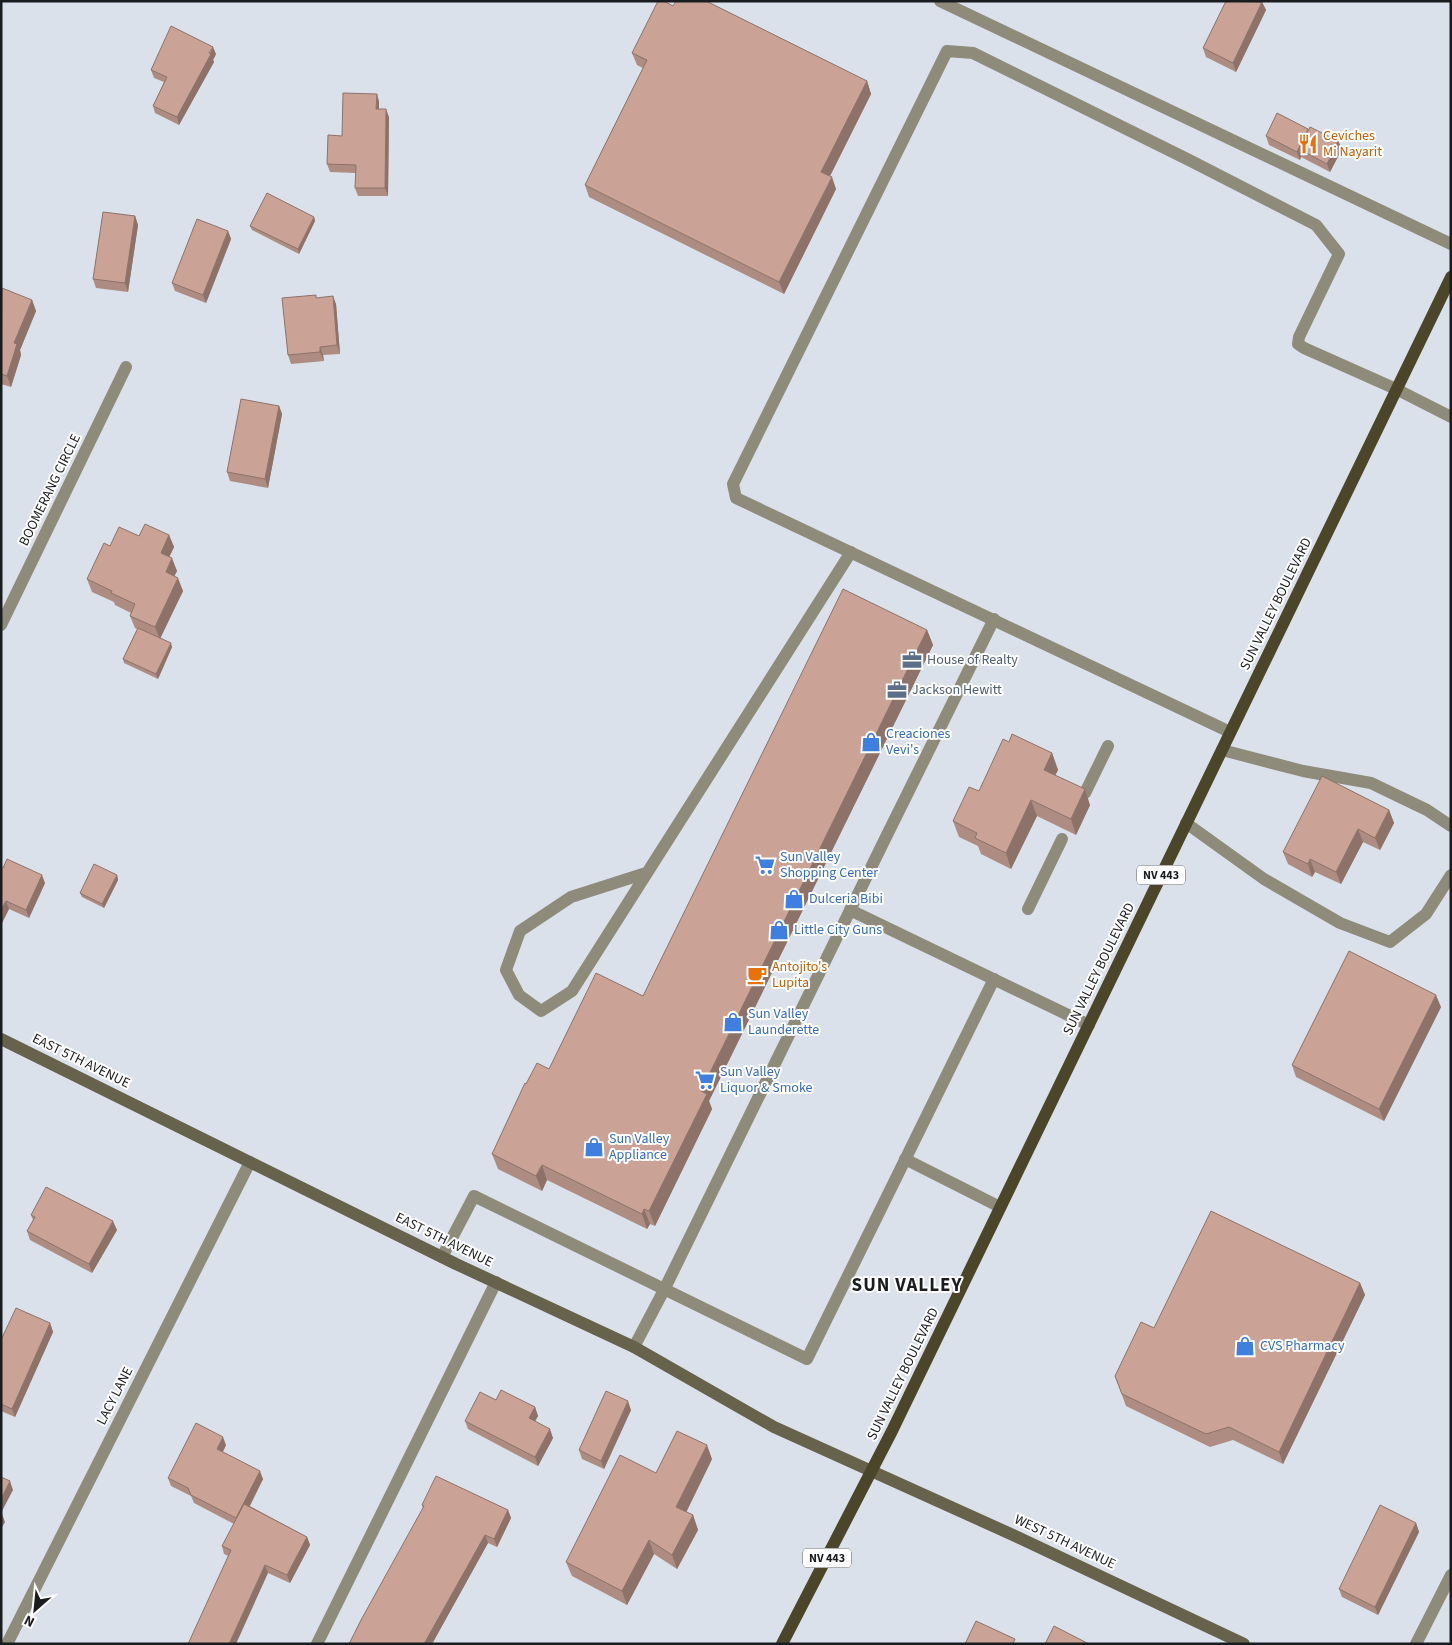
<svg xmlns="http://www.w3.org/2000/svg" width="1452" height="1645" font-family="'Source Sans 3',sans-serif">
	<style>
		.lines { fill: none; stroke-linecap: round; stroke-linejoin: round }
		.lane { stroke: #8e8b7b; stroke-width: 12 }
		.street { stroke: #8e8b7b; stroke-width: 12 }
		.secondary { stroke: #66624c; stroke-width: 12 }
		.primary { stroke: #4b452a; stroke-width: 12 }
		.wall { fill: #ae8c81 }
		.shaded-wall { fill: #8d7269 }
		.building { fill: #caa396; stroke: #8d7269 }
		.labels { text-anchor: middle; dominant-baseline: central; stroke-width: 4; stroke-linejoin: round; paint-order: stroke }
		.shield { fill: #fff; stroke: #5f6163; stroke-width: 1 }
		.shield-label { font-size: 12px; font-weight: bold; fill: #1a1d20 }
		.food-label { font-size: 14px; fill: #c56008; stroke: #fff; text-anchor: start }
		.street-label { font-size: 14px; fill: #1a1d20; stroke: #fff }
		.service-label { font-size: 14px; fill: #4e5e75; stroke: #fff; text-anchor: start }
		.shop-label { font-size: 14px; fill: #366cbe; stroke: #fff; text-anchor: start }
		.district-label { font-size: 19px; font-weight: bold; letter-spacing: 1px; fill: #1a1d20; stroke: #fff }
	</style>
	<rect width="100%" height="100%" fill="#dae1ea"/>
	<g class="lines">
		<!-- lane -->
		<g class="lane">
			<polyline points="940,1 1451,244"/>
			<polyline points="1230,732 736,498 733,484 947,51 973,53 1191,161 1316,225 1339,254 1299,337 1298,344 1304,348 1396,389 1451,417"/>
			<polyline points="1222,750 1303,771 1371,783 1427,810 1451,826"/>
			<polyline points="1085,793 1108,746"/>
			<polyline points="1186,823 1264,879 1340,923 1390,942 1426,914 1451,875"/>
			<polyline points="646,873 571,897 520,931 506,970 519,995 541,1011 572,991 851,552"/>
			<polyline points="1028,909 1062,839"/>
			<polyline points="850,910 1089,1025"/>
			<polyline points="905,1159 1000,1207"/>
			<polyline points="442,1257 474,1196 807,1359 994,979"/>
			<polyline points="634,1347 664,1290 885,839 994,619"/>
			<polyline points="1416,1644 1451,1575"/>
		</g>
		<!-- street -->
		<g class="street">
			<polyline points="1,625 126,367"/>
			<polyline points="7,1644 250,1162"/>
			<polyline points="317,1644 496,1282"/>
		</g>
		<!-- secondary -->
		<polyline class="secondary" points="1,1039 456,1264 634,1347 774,1427 1013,1535 1244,1644"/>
		<!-- primary -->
		<polyline class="primary" points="782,1644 892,1431 1451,277"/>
	</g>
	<!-- wall -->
	<g class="wall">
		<polygon points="1262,2 1266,10 1236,72 1206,57 1203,48"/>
		<polygon points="673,6 867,81 871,94 830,176 836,189 784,294 589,197 585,185 643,68 637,65 632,53"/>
		<polygon points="216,54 213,60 214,62 179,125 155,113 153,106 164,82 154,78 151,70"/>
		<polygon points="377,94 379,102 379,109 389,117 388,196 358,196 355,188 356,173 330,172 327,164 342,136"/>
		<polygon points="1308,129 1338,141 1342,149 1330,172 1301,157 1300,160 1269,145 1266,136"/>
		<polygon points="135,216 138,225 128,292 96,288 93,279"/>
		<polygon points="314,217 315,221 299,254 252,230 250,226"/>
		<polygon points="228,231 231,239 206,303 175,291 172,283"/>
		<polygon points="1,289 32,300 36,311 20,350 21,355 11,387 1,384"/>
		<polygon points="317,298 336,304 340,354 323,355 324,361 291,364 288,355"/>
		<polygon points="279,406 282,414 268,488 230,481 227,472"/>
		<polygon points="169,535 174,547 169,557 177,571 174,576 183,591 160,638 172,647 158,679 124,663 123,659 137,629 135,628 130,616 131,613 115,605 114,602 92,592 87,579 110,546 139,536"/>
		<polygon points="927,630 933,645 709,1101 712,1109 655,1226 650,1224 647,1229 547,1180 542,1191 498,1169 492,1154 526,1084 549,1069 643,996"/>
		<polygon points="1009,742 1052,753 1058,770 1055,775 1090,805 1076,835 1037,816 1011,869 981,854 978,846 959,837 953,821 979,791"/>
		<polygon points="1389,810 1394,823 1380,850 1363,842 1341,884 1315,872 1312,877 1288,864 1283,852"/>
		<polygon points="1,867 45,883 29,918 9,909 1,925"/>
		<polygon points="117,875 118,880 104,908 82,897 80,893"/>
		<polygon points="1441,1007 1384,1121 1296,1077 1292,1065"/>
		<polygon points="31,1215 117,1230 92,1273 30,1240 27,1231 33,1220"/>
		<polygon points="1360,1283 1365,1295 1283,1464 1233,1440 1210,1447 1126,1406 1115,1376 1154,1328"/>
		<polygon points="50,1323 53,1332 15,1417 1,1411 1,1340"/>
		<polygon points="496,1400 535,1407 538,1416 535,1421 553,1438 538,1466 468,1429 465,1421"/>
		<polygon points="631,1410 604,1469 582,1459 579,1450"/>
		<polygon points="226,1445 223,1452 263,1479 250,1506 307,1537 310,1545 290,1583 268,1573 224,1554 222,1546 234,1524 194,1503 191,1496 171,1486 168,1478"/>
		<polygon points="712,1459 686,1512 693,1515 698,1530 677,1569 654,1554 627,1605 572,1576 566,1562 656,1473"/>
		<polygon points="422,1505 508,1510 511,1518 497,1547 488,1543 432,1644 349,1644 423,1509"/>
		<polygon points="1416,1523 1419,1532 1378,1615 1342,1597 1339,1589"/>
	</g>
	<!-- shaded-wall -->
	<g class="shaded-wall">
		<polygon points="1262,2 1266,10 1236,72 1233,63"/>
		<polygon points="213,47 216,54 213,60 214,62 179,125 177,117"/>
		<polygon points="867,81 871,94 826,184 821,172"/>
		<polygon points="377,94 379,102 379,117 376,109"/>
		<polygon points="386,109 389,117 388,196 385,188"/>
		<polygon points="1308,129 1299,149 1301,157 1300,160 1297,152"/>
		<polygon points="1338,141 1342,149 1330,172 1327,164"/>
		<polygon points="832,177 836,189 784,294 779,282"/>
		<polygon points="135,216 138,225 128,292 125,283"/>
		<polygon points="314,217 315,221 299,254 298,249"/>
		<polygon points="228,231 231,239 206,303 203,295"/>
		<polygon points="333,296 336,304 340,354 337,345"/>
		<polygon points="32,300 36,311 20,350 21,355 11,387 7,376 14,343"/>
		<polygon points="320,347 323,355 324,361 320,352"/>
		<polygon points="279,406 282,414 268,488 265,479"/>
		<polygon points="169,535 174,547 165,566 161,553"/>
		<polygon points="172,558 177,571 170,585 166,572"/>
		<polygon points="178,578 183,591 160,639 155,627"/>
		<polygon points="927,630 933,645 709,1101 712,1109 655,1226 649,1211 701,1091"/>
		<polygon points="171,643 172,647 158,679 156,674"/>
		<polygon points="1052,753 1058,770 1050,786 1044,770"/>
		<polygon points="1085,789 1090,805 1076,835 1071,819"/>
		<polygon points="1031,800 1037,816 1011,869 1006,853"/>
		<polygon points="1389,810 1394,823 1380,850 1375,838"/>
		<polygon points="1358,829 1363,842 1341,884 1336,872"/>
		<polygon points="1310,859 1315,872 1312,877 1308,864"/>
		<polygon points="42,875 45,883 29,918 26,910"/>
		<polygon points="117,875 118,880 104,908 102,904"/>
		<polygon points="6,901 9,909 1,925 1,910"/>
		<polygon points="1436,995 1441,1007 1384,1121 1379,1109"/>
		<polygon points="542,1165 547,1180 542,1191 536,1176"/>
		<polygon points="644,1209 650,1224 647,1229 642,1214"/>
		<polygon points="113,1221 117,1230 92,1273 89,1264"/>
		<polygon points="1360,1283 1365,1295 1283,1464 1279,1452"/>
		<polygon points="50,1323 53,1332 15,1417 12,1409"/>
		<polygon points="628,1401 631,1410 604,1469 601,1461"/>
		<polygon points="535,1407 538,1416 532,1427 529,1418"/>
		<polygon points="550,1429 553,1438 538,1466 535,1457"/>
		<polygon points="223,1437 226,1445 220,1457 217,1449"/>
		<polygon points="707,1445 712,1459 682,1521 676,1507"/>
		<polygon points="260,1471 263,1479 239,1527 236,1518"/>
		<polygon points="10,1481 13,1490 1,1513 1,1499"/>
		<polygon points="508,1510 511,1518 497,1547 494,1539"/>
		<polygon points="2,1514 5,1522 1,1529 1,1515"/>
		<polygon points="693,1515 698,1530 677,1569 672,1555"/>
		<polygon points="1416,1523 1419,1532 1378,1615 1375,1607"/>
		<polygon points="485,1535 488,1543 432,1644 424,1644"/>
		<polygon points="307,1537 310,1545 290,1583 287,1575"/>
		<polygon points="649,1540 654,1554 627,1605 622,1591"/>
		<polygon points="265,1565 268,1573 236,1644 229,1644"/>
	</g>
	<!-- building -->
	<g class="building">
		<polygon points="658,1 664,1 673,6 676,1 706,1 867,81 821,172 832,177 779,282 585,185 647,60 632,53"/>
		<polygon points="1226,1 1262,2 1233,63 1203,48"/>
		<polygon points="171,26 213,47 209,53 211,54 177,117 153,106 167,77 151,70"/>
		<polygon points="343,93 377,94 376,109 386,109 385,188 355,188 356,165 327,164 328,135 342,136"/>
		<polygon points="1277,113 1308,129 1297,152 1266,136"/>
		<polygon points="1310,127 1338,141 1327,164 1299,149"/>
		<polygon points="267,193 314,217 298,249 250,226"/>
		<polygon points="103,212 135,216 125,283 93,279"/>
		<polygon points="197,219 228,231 203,295 172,283"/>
		<polygon points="2,288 32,300 14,343 17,344 7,376 1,374"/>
		<polygon points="316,295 316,298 333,296 337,345 320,347 320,352 288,355 282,298"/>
		<polygon points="241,399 279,406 265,479 227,472"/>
		<polygon points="145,524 169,535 161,553 172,558 166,572 178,578 155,627 130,616 135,604 111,593 112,591 87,579 104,543 110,546 119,527 139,536"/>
		<polygon points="843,589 927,630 701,1091 707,1094 649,1211 644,1209 642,1214 542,1165 536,1176 492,1154 525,1083 526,1084 537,1063 549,1069 596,973 643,996"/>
		<polygon points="138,628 171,643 156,674 123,659"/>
		<polygon points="1012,734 1052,753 1044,770 1085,789 1071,819 1031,800 1006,853 975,838 977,833 953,821 969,787 979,791 1003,739 1009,742"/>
		<polygon points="1322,776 1389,810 1375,838 1358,829 1336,872 1310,859 1308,864 1283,852"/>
		<polygon points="7,859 42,875 26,910 6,901 1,910 1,867 3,868"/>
		<polygon points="94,864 117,875 102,904 80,893"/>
		<polygon points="1349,951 1436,995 1379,1109 1292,1065"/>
		<polygon points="46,1187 113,1221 89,1264 27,1231 35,1217 31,1215"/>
		<polygon points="1211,1211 1360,1283 1279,1452 1229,1427 1206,1434 1122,1394 1115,1376 1141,1322 1154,1328"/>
		<polygon points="16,1308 50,1323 12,1409 1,1404 1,1340"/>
		<polygon points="501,1390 535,1407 529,1418 550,1429 535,1457 465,1421 480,1392 496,1400"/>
		<polygon points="606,1391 628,1401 601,1461 579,1450"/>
		<polygon points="196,1423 223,1437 217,1449 260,1471 236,1518 191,1495 188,1488 168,1478"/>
		<polygon points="677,1431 707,1445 676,1507 693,1515 672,1555 649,1540 622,1591 566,1562 620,1455 656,1473"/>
		<polygon points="436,1476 508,1510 494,1539 485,1535 424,1644 349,1644 361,1620 424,1506 422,1505"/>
		<polygon points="1,1477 10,1481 1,1499"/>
		<polygon points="244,1504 307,1537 287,1575 265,1565 229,1644 188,1644 231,1550 222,1546"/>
		<polygon points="1380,1505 1416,1523 1375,1607 1339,1589"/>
		<polygon points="976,1621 1015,1639 1013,1644 965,1644"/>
		<polygon points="1054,1626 1089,1644 1045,1644"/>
	</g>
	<!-- icons -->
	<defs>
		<symbol id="restaurant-bare" viewBox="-9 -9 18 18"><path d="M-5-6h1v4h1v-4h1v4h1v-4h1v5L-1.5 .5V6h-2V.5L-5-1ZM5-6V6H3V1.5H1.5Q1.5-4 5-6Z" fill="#e8710a" stroke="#fff" stroke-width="2.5" paint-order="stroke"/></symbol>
		<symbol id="office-bare" viewBox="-9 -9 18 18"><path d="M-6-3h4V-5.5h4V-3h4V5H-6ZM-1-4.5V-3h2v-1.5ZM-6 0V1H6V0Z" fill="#5c6f8a" stroke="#fff" stroke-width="2.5" paint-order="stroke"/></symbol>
		<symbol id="shop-bare" viewBox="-9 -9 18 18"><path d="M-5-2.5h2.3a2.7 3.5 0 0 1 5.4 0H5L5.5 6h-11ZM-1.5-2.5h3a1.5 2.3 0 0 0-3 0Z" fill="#3f7fe0" stroke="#fff" stroke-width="2.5" paint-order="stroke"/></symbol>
		<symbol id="supermarket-bare" viewBox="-9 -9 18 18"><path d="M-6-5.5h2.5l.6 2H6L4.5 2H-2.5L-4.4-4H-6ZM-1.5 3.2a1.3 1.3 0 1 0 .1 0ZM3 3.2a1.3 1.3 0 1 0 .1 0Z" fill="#3f7fe0" stroke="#fff" stroke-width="2.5" paint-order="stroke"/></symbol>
		<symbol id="cafe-bare" viewBox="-9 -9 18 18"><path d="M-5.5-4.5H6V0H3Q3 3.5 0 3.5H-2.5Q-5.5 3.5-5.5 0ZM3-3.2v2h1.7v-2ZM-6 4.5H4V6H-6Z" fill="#e8710a" stroke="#fff" stroke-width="2.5" paint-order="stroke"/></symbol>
	</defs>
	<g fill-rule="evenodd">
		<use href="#restaurant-bare" x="1294" y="130" width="28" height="28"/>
		<use href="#office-bare" x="898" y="646" width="28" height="28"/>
		<use href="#office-bare" x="883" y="676" width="28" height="28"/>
		<use href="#shop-bare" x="857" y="728" width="28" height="28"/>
		<use href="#supermarket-bare" x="751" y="851" width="28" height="28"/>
		<use href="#shop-bare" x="780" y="885" width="28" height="28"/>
		<use href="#shop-bare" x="765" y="916" width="28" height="28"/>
		<use href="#cafe-bare" x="743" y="961" width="28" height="28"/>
		<use href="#shop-bare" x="719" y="1008" width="28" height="28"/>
		<use href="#supermarket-bare" x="691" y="1066" width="28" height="28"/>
		<use href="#shop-bare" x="580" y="1133" width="28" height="28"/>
		<use href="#shop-bare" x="1231" y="1332" width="28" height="28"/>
	</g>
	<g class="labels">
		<!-- shield labels -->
		<g class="shield">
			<rect x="1137" y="865.5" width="48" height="19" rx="4"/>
			<rect x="803" y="1548.5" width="48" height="19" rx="4"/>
		</g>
		<g class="shield-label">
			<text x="1161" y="875">NV 443</text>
			<text x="827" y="1558">NV 443</text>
		</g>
		<!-- food labels -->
		<g class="food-label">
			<text x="1323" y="136">Ceviches<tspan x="1323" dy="16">Mi Nayarit</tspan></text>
			<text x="772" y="967">Antojito's<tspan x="772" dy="16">Lupita</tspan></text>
		</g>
		<!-- street labels -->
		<g class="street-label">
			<text transform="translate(50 490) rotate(-64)">BOOMERANG CIRCLE</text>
			<text transform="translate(1276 604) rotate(-64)">SUN VALLEY BOULEVARD</text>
			<text transform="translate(1099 969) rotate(-64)">SUN VALLEY BOULEVARD</text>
			<text transform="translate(81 1061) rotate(26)">EAST 5TH AVENUE</text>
			<text transform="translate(444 1240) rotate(26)">EAST 5TH AVENUE</text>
			<text transform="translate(903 1374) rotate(-64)">SUN VALLEY BOULEVARD</text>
			<text transform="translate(115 1396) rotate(-63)">LACY LANE</text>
			<text transform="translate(1065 1542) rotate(25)">WEST 5TH AVENUE</text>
		</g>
		<!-- service labels -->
		<g class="service-label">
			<text x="927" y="660">House of Realty</text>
			<text x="912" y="690">Jackson Hewitt</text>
		</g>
		<!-- shop labels -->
		<g class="shop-label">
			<text x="886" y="734">Creaciones<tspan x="886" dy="16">Vevi's</tspan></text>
			<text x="780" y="857">Sun Valley<tspan x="780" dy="16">Shopping Center</tspan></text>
			<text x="809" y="899">Dulceria Bibi</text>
			<text x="794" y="930">Little City Guns</text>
			<text x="748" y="1014">Sun Valley<tspan x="748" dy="16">Launderette</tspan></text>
			<text x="720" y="1072">Sun Valley<tspan x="720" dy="16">Liquor &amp; Smoke</tspan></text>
			<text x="609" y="1139">Sun Valley<tspan x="609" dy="16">Appliance</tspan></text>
			<text x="1260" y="1346">CVS Pharmacy</text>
		</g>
		<!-- district labels -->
		<g class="district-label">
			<text x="907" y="1285">SUN VALLEY</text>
		</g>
	</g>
	<!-- border -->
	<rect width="1452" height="1645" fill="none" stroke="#1a1d20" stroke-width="5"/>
	<!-- north arrow -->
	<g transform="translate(35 1610) rotate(207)" stroke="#ffffff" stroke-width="4" paint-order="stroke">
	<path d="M0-4L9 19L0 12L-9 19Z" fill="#1a1d20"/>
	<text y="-8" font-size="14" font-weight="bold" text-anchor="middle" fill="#1a1d20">N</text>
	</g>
</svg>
